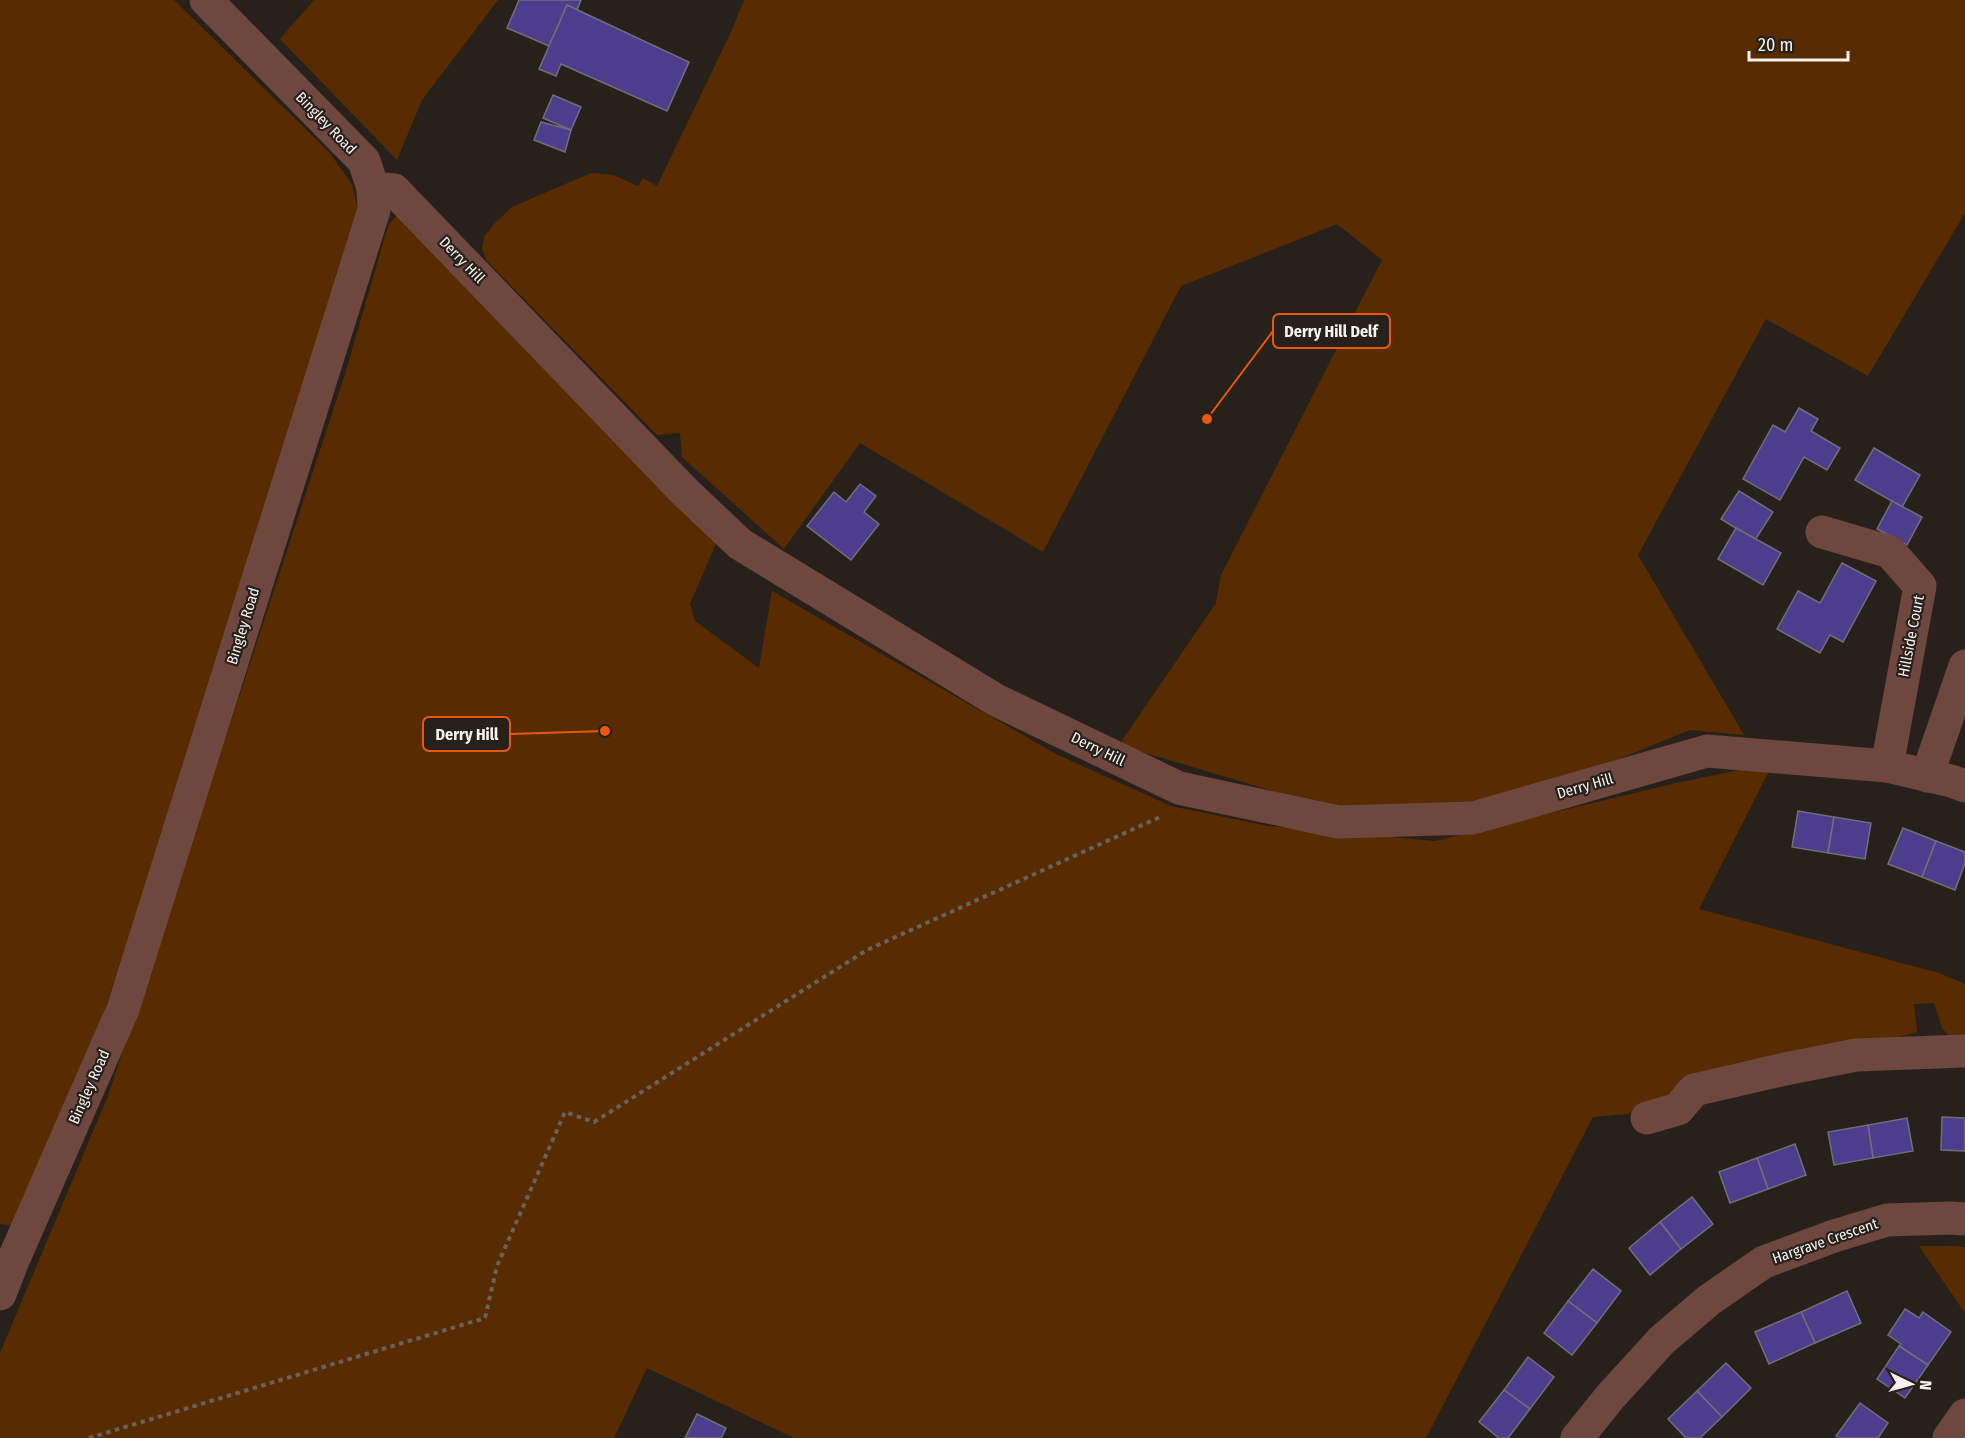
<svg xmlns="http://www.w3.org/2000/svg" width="1965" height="1438" font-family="'Fira Sans Condensed',sans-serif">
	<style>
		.green { fill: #582c00 }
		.building { fill: #4d3d8d; stroke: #706f79; stroke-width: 1.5 }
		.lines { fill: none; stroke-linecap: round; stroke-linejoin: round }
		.path { stroke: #68625c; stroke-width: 4; stroke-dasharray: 4.5 4.5; stroke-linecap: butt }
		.minor { stroke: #6e473e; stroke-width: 33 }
		.labels { text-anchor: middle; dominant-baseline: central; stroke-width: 4.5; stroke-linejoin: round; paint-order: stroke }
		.street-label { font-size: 15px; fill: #f7f2ee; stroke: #28211b }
		.leader { fill: none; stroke: #e8590c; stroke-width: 2 }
		.callout-dot { fill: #e8590c; stroke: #28211b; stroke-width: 2 }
		.callout { fill: #28211b; stroke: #e8590c; stroke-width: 2 }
		.callout-label { font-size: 16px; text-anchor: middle; font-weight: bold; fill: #f7f2ee }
	</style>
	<rect width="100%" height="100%" fill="#28211b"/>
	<!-- green -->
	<g class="green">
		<polygon points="0,0 174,0 329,152 352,184 358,211 236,615 84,1072 21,1227 0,1224"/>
		<polygon points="314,0 498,0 422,100 397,160 280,39"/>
		<polygon points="744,0 1965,0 1965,213 1868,376 1766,319 1638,555 1744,735 1690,730 1473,818 1326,807 1119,745 1216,603 1221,575 1382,260 1337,224 1181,286 1043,552 860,443 784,549 682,457 680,433 657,435 487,261 482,249 484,237 494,224 512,207 591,173 613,175 638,186 643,178 657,186 731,32"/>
		<polygon points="398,214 720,534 690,604 695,621 759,668 772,591 1056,754 1171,806 1268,826 1435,841 1672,784 1773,763 1699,909 1939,973 1965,984 1965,1041 1953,1041 1942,1028 1934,1003 1914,1004 1917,1032 1675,1099 1627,1114 1593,1117 1426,1438 794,1438 647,1368 614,1438 0,1438 0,1353 108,1096 346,371 388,226"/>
		<polygon points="1919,1246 1953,1246 1965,1247 1965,1313"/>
	</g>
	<!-- building -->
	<g class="building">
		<polygon points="519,0 581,0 577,10 567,5 549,46 507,28"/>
		<polygon points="567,5 689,62 667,111 561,64 556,76 539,69"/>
		<polygon points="553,95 581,107 571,130 543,118"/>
		<polygon points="541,122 571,130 565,152 534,140"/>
		<polygon points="1799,408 1818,419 1811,431 1840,448 1827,470 1804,457 1780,500 1743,479 1773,425 1785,432"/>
		<polygon points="1874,448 1920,475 1902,507 1855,480"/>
		<polygon points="860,484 876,496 864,512 879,524 851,560 807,526 834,492 846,502"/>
		<polygon points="1739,491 1773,512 1755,540 1721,519"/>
		<polygon points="1892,501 1922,517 1907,545 1877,529"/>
		<polygon points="1736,528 1781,553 1763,585 1718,559"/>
		<polygon points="1842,563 1876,581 1843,642 1830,635 1820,653 1777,629 1798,591 1820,603"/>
		<polygon points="1798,811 1834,817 1828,853 1792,847"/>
		<polygon points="1834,817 1871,823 1865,859 1828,853"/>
		<polygon points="1903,828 1936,841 1922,877 1888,864"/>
		<polygon points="1936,841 1965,852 1965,863 1955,890 1922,877"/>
		<polygon points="1942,1117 1965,1118 1965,1151 1941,1150"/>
		<polygon points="1907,1118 1913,1151 1873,1158 1868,1125"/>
		<polygon points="1868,1125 1873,1158 1834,1165 1828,1132"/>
		<polygon points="1795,1144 1806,1175 1768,1189 1757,1158"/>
		<polygon points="1757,1158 1768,1189 1730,1203 1719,1172"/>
		<polygon points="1692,1197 1713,1224 1681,1249 1660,1222"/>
		<polygon points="1660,1222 1681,1249 1650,1275 1629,1248"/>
		<polygon points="1593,1269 1621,1291 1597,1323 1568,1301"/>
		<polygon points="1847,1291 1861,1323 1815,1343 1801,1312"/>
		<polygon points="1568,1301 1597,1323 1572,1355 1544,1333"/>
		<polygon points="1905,1309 1919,1318 1923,1312 1951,1332 1928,1365 1899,1346 1901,1344 1888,1335"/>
		<polygon points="1801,1312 1815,1343 1769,1364 1755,1332"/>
		<polygon points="1899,1346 1928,1365 1905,1398 1877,1379"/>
		<polygon points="1528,1357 1554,1377 1530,1409 1504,1390"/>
		<polygon points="1726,1363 1751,1388 1722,1417 1697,1391"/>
		<polygon points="1504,1390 1530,1409 1508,1438 1499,1438 1479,1422"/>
		<polygon points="1697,1391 1722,1417 1700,1438 1686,1438 1668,1419"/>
		<polygon points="1860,1403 1888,1423 1878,1438 1839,1438 1836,1436"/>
		<polygon points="697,1414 726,1428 721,1438 685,1438"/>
	</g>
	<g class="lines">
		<!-- path -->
		<polyline class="path" points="89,1438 485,1318 497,1266 565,1112 594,1122 867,950 1160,817"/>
		<!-- minor -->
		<g class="minor">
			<polyline points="373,188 394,190 684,491 740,544 996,700 1179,788 1338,822 1473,818 1707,751 1887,766 1951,781 1965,786"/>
			<polyline points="1822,532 1890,552 1920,586 1887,766"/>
			<polyline points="1927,776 1965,666"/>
			<polyline points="1647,1118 1678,1109 1694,1090 1785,1069 1856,1055 1965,1051"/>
			<polyline points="0,1294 12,1263 123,1009 374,210 373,188 364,161 206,0"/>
			<polyline points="1577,1438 1610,1397 1662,1340 1709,1300 1764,1262 1834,1236 1887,1220 1951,1218 1965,1219"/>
			<polyline points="1949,1438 1965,1415"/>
		</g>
	</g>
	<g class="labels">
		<!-- street labels -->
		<g class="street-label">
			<text transform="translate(326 123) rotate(46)">Bingley Road</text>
			<text transform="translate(462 260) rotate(46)">Derry Hill</text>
			<text transform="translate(243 626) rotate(-73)">Bingley Road</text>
			<text transform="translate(1911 636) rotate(-79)">Hillside Court</text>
			<text transform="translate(1098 749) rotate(26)">Derry Hill</text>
			<text transform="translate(1585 786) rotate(-16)">Derry Hill</text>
			<text transform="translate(89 1087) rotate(-66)">Bingley Road</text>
			<text transform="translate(1825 1241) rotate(-19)">Hargrave Crescent</text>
		</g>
	</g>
	<!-- callouts -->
	<path class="leader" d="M1207 419L1273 331M605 731L510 734"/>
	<g class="callout-dot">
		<circle cx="1207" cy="419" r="6"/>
		<circle cx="605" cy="731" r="6"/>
	</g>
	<g class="callout">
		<rect x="1273" y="314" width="117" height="34" rx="6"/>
		<rect x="423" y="717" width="87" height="34" rx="6"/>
	</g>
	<g class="callout-label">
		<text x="1331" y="337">Derry Hill Delf</text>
		<text x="467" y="740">Derry Hill</text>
	</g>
	<!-- north arrow -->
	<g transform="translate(1911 1384) rotate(95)" stroke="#28211b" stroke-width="4.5" paint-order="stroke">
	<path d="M0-4.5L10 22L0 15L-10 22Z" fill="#f7f2ee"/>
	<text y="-9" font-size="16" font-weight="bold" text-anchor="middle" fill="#f7f2ee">N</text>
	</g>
	<!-- scale -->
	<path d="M1749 51v9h99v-9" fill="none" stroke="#f7f2ee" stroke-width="3"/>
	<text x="1758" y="51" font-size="18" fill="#f7f2ee" stroke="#28211b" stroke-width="4.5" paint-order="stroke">20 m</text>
</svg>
